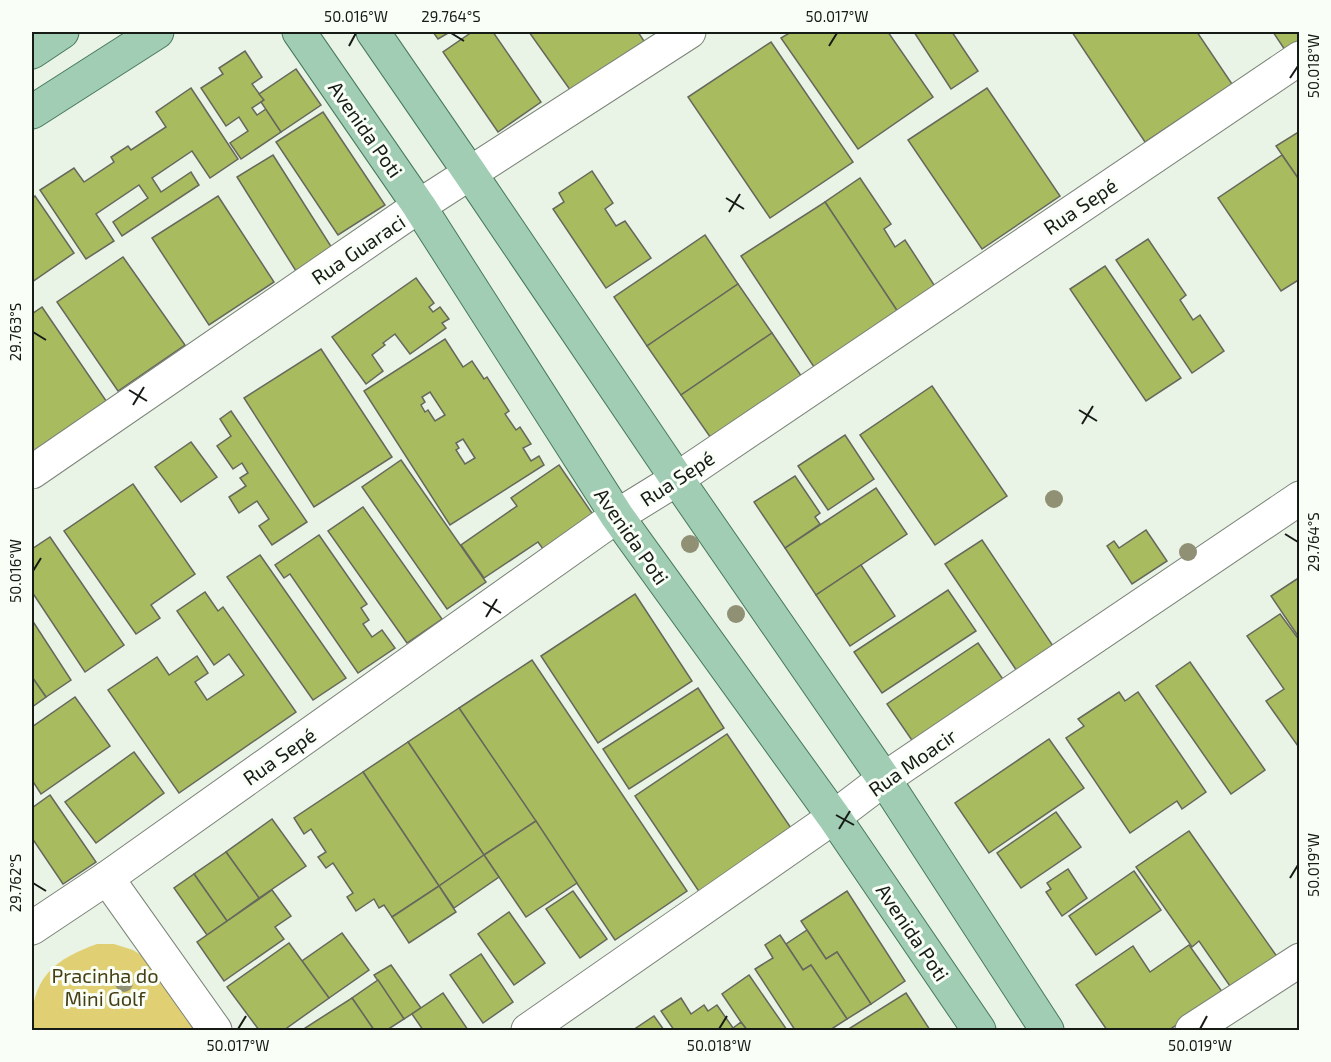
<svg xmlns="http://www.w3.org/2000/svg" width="1331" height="1062" font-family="'Exo 2',sans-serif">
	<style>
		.green { fill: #e1d073 }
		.building { fill: #a9bb5f; stroke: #65685b; stroke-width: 1.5; fill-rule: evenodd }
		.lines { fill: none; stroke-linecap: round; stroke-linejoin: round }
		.minor-casing { stroke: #7b8478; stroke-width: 35 }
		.major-casing { stroke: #47795c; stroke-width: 35 }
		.minor { stroke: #fff; stroke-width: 33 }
		.major { stroke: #a0cdb3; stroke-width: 33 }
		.tree { fill: #8f9074 }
		.ticks { fill: none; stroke: #171b16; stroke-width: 2 }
		.labels { text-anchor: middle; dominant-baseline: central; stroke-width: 6; stroke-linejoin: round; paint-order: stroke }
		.street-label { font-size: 20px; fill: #171b16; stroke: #f9fff7 }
		.park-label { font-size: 20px; fill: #463f16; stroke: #f9fff7 }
		.neatline { fill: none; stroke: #171b16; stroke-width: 2 }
		.ticks-label { font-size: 15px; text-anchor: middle; fill: #171b16 }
	</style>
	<rect width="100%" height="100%" fill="#e9f3e6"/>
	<!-- green -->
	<path class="green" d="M97 944H114L133 950 152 962 201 1030H32C30 980 52 960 97 944Z"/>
	<!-- building -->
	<g class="building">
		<polygon points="433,32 450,32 438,39"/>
		<polygon points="472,32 493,32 541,102 498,132 443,52"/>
		<polygon points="529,32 638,32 646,44 573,94"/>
		<polygon points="791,32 888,32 933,97 858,149 781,38"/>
		<polygon points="914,32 952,32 978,71 951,89"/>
		<polygon points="1072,32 1197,32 1232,84 1145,142"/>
		<polygon points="1273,32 1299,32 1300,41 1285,50"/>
		<polygon points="771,42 853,162 770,218 688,97"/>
		<polygon points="245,51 262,77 252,84 264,100 252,108 257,115 266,109 281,132 241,159 230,143 248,131 239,117 226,126 201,88 223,74 219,68"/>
		<polygon points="296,69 321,105 281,132 261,102 264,100 259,94"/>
		<polygon points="191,88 238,159 210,178 192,151 152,178 161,192 191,172 199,185 122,236 113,222 148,198 139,185 96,214 114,241 86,259 40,190 74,168 84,182 114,162 111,157 128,146 131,150 166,127 156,112"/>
		<polygon points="987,88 1060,196 982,249 908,140"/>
		<polygon points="323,112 385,205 338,235 276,142"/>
		<polygon points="1300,131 1300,181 1276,146"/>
		<polygon points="273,155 332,248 296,271 237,177"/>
		<polygon points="1282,155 1300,181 1300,279 1281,291 1218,198"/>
		<polygon points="592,171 613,203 605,209 616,226 625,221 651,258 606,288 553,209 564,202 559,193"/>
		<polygon points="860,178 891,224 884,229 895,247 905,240 936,288 898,312 825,202"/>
		<polygon points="35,196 74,253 32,282 32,199"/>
		<polygon points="218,196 274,282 209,325 152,238"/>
		<polygon points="825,202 898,312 814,367 741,256"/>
		<polygon points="705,235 738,284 647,346 614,297"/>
		<polygon points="1148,239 1186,295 1180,300 1193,320 1200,315 1224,351 1192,373 1116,260"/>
		<polygon points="123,257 185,345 118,391 57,302"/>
		<polygon points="1105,266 1181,378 1146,401 1070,289"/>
		<polygon points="416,278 434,303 429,307 433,312 440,307 449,319 442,323 446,328 410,354 395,334 383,343 385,345 372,355 383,371 366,384 332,337"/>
		<polygon points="738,284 772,333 681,395 647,346"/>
		<polygon points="42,307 111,408 32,462 32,314"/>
		<polygon points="772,333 806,383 715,444 681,395"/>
		<path d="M445 339 463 367 472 361 484 379 487 377 509 411 505 414 516 430 520 427 531 444 523 448 531 461 539 456 544 465 450 525 364 391ZM430 392 445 415 435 421 428 410 425 412 421 405 425 402 422 397ZM463 439 475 458 465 464 456 450 459 448 456 443Z"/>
		<polygon points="321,349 392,457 314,507 244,398"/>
		<polygon points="932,386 1007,496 935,545 860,435"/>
		<polygon points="231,411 307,522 272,545 259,526 269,519 257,501 239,513 229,497 246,486 240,478 248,473 242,463 233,469 217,446 231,436 220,419"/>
		<polygon points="845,435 874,479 828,510 798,466"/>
		<polygon points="191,442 217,477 181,502 155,467"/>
		<polygon points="401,460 486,582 447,609 362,487"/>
		<polygon points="559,465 596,519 546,553 538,542 484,578 461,545 517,506 511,498"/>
		<polygon points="795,476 820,513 815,517 820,524 785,548 754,502"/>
		<polygon points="133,484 195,574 151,605 160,618 136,634 64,531"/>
		<polygon points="876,488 907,534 816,595 785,548"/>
		<polygon points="363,507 442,619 407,643 328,531"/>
		<polygon points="1146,530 1167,561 1132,584 1107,546 1114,541 1119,548"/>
		<polygon points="319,535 367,604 361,608 369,620 363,624 372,637 382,630 395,648 358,673 290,574 284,578 275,565"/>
		<polygon points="50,537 124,645 85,672 32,592 32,549"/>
		<polygon points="982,540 1057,652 1021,677 945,564"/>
		<polygon points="260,555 346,678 313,700 227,577"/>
		<polygon points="861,565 895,616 850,646 816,595"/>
		<polygon points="1300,577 1300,639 1271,596"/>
		<polygon points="948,590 976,631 882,693 854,652"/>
		<polygon points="205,592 218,611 223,607 296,712 179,793 108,690 157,657 169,675 197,656 208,673 195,682 207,700 244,675 229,654 214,665 177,611"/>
		<polygon points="635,594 692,681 598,743 541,656"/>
		<polygon points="1280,614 1300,641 1300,749 1266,701 1284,689 1247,636"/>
		<polygon points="32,620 71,680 46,697 32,677"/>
		<polygon points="978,643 1009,688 918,749 887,704"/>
		<polygon points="532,660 687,891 615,940 459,708"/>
		<polygon points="1190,662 1265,770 1231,794 1156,686"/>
		<polygon points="32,677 46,697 32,707"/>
		<polygon points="698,688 724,728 629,789 603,749"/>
		<polygon points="1119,692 1125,701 1138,692 1206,792 1182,809 1177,801 1130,833 1066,738 1084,726 1078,719"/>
		<polygon points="75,697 110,746 41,794 32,780 32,727"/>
		<polygon points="459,708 536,821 484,855 408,742"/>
		<polygon points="727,734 793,831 700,893 635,796"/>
		<polygon points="1049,739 1084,788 989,853 955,803"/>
		<polygon points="408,742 484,855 439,886 363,772"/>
		<polygon points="134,752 164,793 96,843 65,802"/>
		<polygon points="363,772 439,886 392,917 384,905 379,908 374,899 356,911 347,897 353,893 333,863 326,868 318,857 326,852 311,829 304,834 294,818"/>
		<polygon points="50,795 96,862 63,884 32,838 32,808"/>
		<polygon points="1056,812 1081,847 1021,888 997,853"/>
		<polygon points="272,819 306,866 259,898 226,852"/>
		<polygon points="536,821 577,883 526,917 484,855"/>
		<polygon points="1189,831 1278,958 1232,989 1199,941 1192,947 1136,867"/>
		<polygon points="226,852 259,898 227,921 194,874"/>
		<polygon points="484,855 499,877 454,908 439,886"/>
		<polygon points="1068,869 1087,898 1062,916 1046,892 1051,889 1047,883"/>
		<polygon points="1134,871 1161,910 1096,955 1069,916"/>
		<polygon points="194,874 227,921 207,935 174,888"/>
		<polygon points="439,886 456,912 409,943 392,917"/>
		<polygon points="272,890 291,916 275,927 284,939 224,981 197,942"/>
		<polygon points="573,891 607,939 580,958 546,909"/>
		<polygon points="847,891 905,981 871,1004 837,952 826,959 801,921"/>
		<polygon points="509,912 545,963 514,985 478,934"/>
		<polygon points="807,930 826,959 837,952 871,1004 847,1019 811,965 803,970 786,944"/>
		<polygon points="342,933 369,970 329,998 302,961"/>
		<polygon points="780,935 803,970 811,965 847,1019 830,1030 795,1030 755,969 773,958 765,945"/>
		<polygon points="289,943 329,998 284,1030 259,1030 227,987"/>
		<polygon points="1189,945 1223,993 1169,1030 1107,1030 1076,985 1133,946 1150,972"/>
		<polygon points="481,954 513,1002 483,1023 450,975"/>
		<polygon points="391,965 421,1008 404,1019 374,975"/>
		<polygon points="749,975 787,1030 747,1030 741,1022 722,994"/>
		<polygon points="378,980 404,1019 387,1030 374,1030 352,998"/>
		<polygon points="443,993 468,1030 423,1030 412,1014"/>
		<polygon points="906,993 930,1030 847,1030"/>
		<polygon points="352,998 374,1030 302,1030"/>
		<polygon points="681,998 691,1014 704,1005 708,1011 717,1005 733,1028 741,1022 747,1030 674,1030 661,1011"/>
		<polygon points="654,1016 664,1030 633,1030"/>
	</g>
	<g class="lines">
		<defs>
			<g id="minor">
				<polyline points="32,472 419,206 689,32"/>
				<polyline points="107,878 215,1030"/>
				<polyline points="32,928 107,878 617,516 677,479 1300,58"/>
				<polyline points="528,1030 834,817 884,779 1300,498"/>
				<polyline points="1192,1030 1300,960"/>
			</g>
			<g id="major">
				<polyline points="299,32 419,206 617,516 834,817 979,1030"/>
				<polyline points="373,32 470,173 677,479 884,779 1047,1030"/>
				<polyline points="32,52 62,32"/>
				<polyline points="32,112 157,32"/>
			</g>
		</defs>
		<!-- minor casing -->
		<use href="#minor" class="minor-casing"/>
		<!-- major casing -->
		<use href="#major" class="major-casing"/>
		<!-- minor -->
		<use href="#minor" class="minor"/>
		<!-- major -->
		<use href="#major" class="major"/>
	</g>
	<!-- trees -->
	<g class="tree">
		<circle cx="1054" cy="499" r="9"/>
		<circle cx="690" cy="544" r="9"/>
		<circle cx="1188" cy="552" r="9"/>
		<circle cx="736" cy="614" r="9"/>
		<circle cx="124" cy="983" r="9"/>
	</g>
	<!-- ticks -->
	<path class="ticks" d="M451 33 464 41M349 46 356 33M829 46 837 33M1290 78 1298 66M726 198 744 209M729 212 740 194M33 332 46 340M129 390 147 401M133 405 144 387M1079 410 1097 421M1082 424 1093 406M1285 534 1298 542M33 571 41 558M483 602 501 613M486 617 497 599M836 815 854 825M839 829 850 811M1290 878 1298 865M33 883 46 891M238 1029 246 1016M719 1029 727 1016M1200 1029 1207 1016"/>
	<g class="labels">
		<!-- street labels -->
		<g class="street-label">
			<text transform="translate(366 129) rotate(55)">Avenida Poti</text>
			<text transform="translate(1080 206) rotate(-34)">Rua Sepé</text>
			<text transform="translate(358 249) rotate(-34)">Rua Guaraci</text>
			<text transform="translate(677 478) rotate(-33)">Rua Sepé</text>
			<text transform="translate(632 536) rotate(55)">Avenida Poti</text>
			<text transform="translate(279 756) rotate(-35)">Rua Sepé</text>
			<text transform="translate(912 762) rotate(-35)">Rua Moacir</text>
			<text transform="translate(913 932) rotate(56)">Avenida Poti</text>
		</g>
		<!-- park labels -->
		<g class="park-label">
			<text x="105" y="975">Pracinha do<tspan x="105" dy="23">Mini Golf</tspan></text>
		</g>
	</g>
	<!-- border -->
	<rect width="1331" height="1062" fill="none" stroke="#f9fff7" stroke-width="66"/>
	<rect x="33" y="33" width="1265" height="996" class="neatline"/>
	<g class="ticks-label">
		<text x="356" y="22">50.016°W</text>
		<text x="451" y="22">29.764°S</text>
		<text x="837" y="22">50.017°W</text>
		<text transform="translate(1314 66) rotate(-90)" y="5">50.018°W</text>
		<text transform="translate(16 332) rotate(-90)" y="5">29.763°S</text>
		<text transform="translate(1314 542) rotate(-90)" y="5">29.764°S</text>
		<text transform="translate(16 571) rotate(-90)" y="5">50.016°W</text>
		<text transform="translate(1314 865) rotate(-90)" y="5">50.019°W</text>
		<text transform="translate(16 883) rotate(-90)" y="5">29.762°S</text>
		<text x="238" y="1051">50.017°W</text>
		<text x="719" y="1051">50.018°W</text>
		<text x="1200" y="1051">50.019°W</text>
	</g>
</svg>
